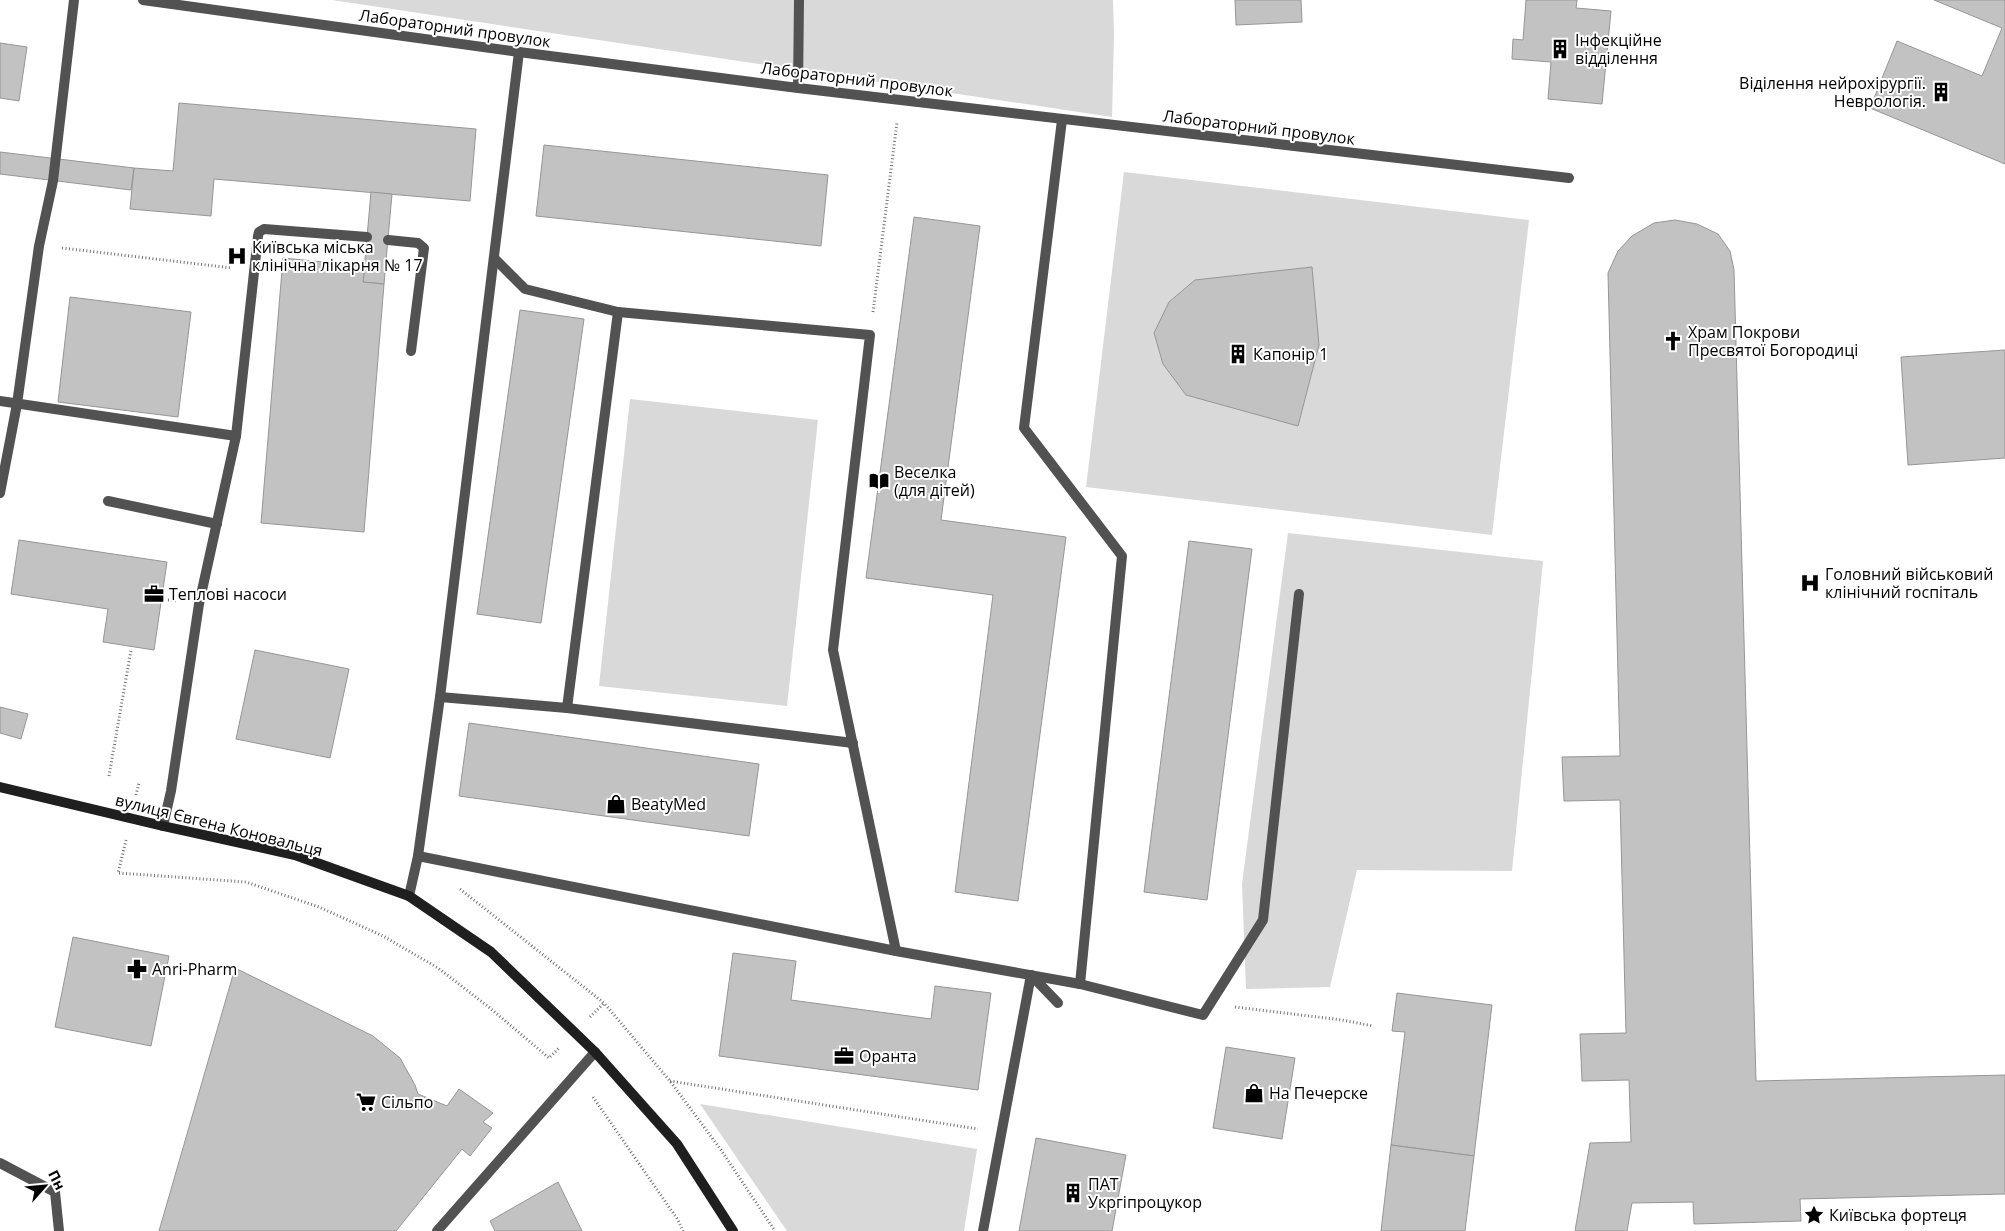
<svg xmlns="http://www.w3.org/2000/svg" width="2005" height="1231" font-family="'Open Sans',sans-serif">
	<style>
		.green { fill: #d9d9d9 }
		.building { fill: #c2c2c2; stroke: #969696 }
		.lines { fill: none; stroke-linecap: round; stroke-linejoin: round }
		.path { stroke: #747474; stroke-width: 3; stroke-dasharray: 1 2.5; stroke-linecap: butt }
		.lane { stroke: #525252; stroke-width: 10 }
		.street { stroke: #525252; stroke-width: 10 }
		.secondary { stroke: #1f1f1f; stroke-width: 10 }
		.labels { text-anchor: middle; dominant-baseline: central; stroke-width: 4; stroke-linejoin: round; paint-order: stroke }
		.street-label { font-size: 16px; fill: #000; stroke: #fff }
		.poi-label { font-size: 16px; fill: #000; stroke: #fff; text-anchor: start }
	</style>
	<rect width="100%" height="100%" fill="#fff"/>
	<!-- green -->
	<g class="green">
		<polygon points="332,0 1113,0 1114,35 1112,117"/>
		<polygon points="1124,172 1529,220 1492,535 1086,487"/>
		<polygon points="630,399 818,420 787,706 599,686"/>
		<polygon points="1288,533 1543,561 1512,871 1357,870 1330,987 1246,989 1242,884"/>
		<polygon points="700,1104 977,1149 964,1231 787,1231"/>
	</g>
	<!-- building -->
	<g class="building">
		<polygon points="1235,0 1301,0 1302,22 1236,25"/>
		<polygon points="1526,0 1577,0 1576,8 1611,11 1602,104 1548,99 1551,62 1512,59 1513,39 1523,40"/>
		<polygon points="1934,0 2005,0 2005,164 1870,108 1897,41 1982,76 2002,28"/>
		<polygon points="0,43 27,47 19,101 0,98"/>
		<polygon points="179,103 476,129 470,201 214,179 211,216 130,209 134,168 173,171"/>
		<polygon points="544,145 828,175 821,246 536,216"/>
		<polygon points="0,152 134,168 131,190 0,174"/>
		<polygon points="371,192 392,194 384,284 363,282"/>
		<polygon points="914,217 980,226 941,520 1066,537 1018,901 955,892 993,595 866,578"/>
		<polygon points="1675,220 1697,224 1718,234 1730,251 1734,270 1756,1081 2005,1075 2005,1194 1800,1199 1801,1221 1694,1224 1693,1202 1632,1203 1627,1231 1575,1231 1590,1143 1631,1142 1629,1080 1582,1081 1580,1034 1626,1033 1620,800 1564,801 1562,757 1620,756 1608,273 1618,251 1632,236 1654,223"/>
		<polygon points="283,258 365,266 363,282 384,284 364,532 261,523"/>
		<polygon points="1312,267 1319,345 1298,426 1186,395 1163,364 1154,333 1169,302 1195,280"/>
		<polygon points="70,297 191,312 178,417 58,402"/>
		<polygon points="520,310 584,319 541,623 477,614"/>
		<polygon points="2005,350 2005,458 1908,465 1901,357"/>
		<polygon points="19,540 167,562 154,650 103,642 108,609 11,594"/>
		<polygon points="1189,541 1252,549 1207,900 1144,892"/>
		<polygon points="255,650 349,669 330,758 236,739"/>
		<polygon points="0,707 28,714 21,739 0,733"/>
		<polygon points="469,723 759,764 749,836 459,796"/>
		<polygon points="73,937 169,956 151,1046 55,1027"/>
		<polygon points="733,953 796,961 791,1000 931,1019 935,986 991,993 978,1090 719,1056"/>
		<polygon points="235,968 373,1036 400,1058 415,1085 418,1094 447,1106 459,1089 493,1113 483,1122 492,1128 470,1156 462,1149 396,1231 159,1231"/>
		<polygon points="1397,993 1492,1005 1474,1156 1391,1145 1405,1032 1392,1031"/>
		<polygon points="1226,1047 1295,1058 1282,1139 1213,1128"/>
		<polygon points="1036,1138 1126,1155 1112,1231 1019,1231"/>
		<polygon points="1391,1145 1474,1156 1465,1231 1381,1231"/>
		<polygon points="558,1182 582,1231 495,1231 490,1221"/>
	</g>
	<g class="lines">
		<!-- path -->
		<g class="path">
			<polyline points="62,248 232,268"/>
			<polyline points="873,312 897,122"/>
			<polyline points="168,600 177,601"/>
			<polyline points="109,776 131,650"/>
			<polyline points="136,795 139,783"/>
			<polyline points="126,840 118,873 246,882 319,907 383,936 438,968 490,1008 549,1058 559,1048"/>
			<polyline points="460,889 604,1003 670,1081 721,1150 775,1231"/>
			<polyline points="1235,1007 1342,1020 1373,1026"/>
			<polyline points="590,1017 604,1003"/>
			<polyline points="670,1081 978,1129"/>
			<polyline points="593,1097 678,1220 683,1231"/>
		</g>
		<!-- lane -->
		<g class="lane">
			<polyline points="798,88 799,0"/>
			<polyline points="1062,120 1024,428 1122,556 1080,984"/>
			<polyline points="388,240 418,243 424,248 411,351"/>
			<polyline points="618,312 870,335 833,650 896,951"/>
			<polyline points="0,401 236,436"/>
			<polyline points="0,493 17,404 39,246 53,181 74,0"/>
			<polyline points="108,501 217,524"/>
			<polyline points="440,697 567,708 618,312 525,289 494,258"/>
			<polyline points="567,708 853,743"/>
			<polyline points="163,826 171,791 199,604 236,436 258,236 259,232 264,229 367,237"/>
			<polyline points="418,856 440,697 519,52"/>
			<polyline points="409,896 418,856 896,951 1080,984 1203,1015 1263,920 1299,594"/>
			<polyline points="1031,975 1058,1003"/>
			<polyline points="0,1163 55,1192 59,1231"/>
			<polyline points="437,1231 595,1052"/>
			<polyline points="983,1231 1031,975"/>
		</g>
		<!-- street -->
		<polyline class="street" points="143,0 519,52 798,88 1569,178"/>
		<!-- secondary -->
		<polyline class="secondary" points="0,787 163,826 295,855 409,896 491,952 595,1052 677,1144 733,1231"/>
	</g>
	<!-- icons -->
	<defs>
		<symbol id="building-bare" viewBox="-9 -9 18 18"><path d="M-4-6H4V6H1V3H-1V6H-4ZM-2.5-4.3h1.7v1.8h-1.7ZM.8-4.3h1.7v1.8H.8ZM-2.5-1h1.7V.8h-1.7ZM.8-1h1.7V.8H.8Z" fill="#000" stroke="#fff" stroke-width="2.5" paint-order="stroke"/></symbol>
		<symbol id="hospital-bare" viewBox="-9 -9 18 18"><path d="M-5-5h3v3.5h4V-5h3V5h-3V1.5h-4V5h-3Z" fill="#000" stroke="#fff" stroke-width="2.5" paint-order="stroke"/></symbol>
		<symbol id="church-bare" viewBox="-9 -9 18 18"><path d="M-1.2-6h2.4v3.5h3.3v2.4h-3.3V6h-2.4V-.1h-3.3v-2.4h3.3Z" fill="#000" stroke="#fff" stroke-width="2.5" paint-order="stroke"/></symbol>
		<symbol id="library-bare" viewBox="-9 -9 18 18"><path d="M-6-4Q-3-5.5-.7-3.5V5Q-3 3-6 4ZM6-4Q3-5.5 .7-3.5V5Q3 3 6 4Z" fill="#000" stroke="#fff" stroke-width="2.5" paint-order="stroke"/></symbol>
		<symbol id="office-bare" viewBox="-9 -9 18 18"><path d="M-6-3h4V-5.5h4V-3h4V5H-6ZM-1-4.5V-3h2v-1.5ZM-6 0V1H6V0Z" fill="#000" stroke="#fff" stroke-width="2.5" paint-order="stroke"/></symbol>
		<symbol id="shop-bare" viewBox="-9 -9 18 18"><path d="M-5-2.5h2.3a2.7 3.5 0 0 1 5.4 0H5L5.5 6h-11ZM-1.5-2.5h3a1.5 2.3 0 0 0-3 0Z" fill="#000" stroke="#fff" stroke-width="2.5" paint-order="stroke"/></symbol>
		<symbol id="pharmacy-bare" viewBox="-9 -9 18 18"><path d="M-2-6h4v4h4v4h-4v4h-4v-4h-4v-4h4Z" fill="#000" stroke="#fff" stroke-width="2.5" paint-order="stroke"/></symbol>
		<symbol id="supermarket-bare" viewBox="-9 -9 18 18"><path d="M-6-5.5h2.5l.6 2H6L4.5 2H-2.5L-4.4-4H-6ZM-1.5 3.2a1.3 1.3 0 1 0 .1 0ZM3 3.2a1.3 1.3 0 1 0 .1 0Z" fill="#000" stroke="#fff" stroke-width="2.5" paint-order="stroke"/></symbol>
		<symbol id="sight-bare" viewBox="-9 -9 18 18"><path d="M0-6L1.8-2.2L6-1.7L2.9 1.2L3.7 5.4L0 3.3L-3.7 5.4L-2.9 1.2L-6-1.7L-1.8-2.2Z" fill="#000" stroke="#fff" stroke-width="2.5" paint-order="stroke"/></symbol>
	</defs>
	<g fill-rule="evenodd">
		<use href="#building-bare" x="1546" y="35" width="28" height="28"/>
		<use href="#building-bare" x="1927" y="78" width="28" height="28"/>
		<use href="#hospital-bare" x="223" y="242" width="28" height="28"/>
		<use href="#church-bare" x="1659" y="327" width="28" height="28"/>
		<use href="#building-bare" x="1224" y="340" width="28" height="28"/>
		<use href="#library-bare" x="865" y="467" width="28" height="28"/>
		<use href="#hospital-bare" x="1796" y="569" width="28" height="28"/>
		<use href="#office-bare" x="140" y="580" width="28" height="28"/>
		<use href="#shop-bare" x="602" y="790" width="28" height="28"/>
		<use href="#pharmacy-bare" x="123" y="955" width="28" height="28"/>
		<use href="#office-bare" x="830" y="1042" width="28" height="28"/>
		<use href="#shop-bare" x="1240" y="1079" width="28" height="28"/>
		<use href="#supermarket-bare" x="352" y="1088" width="28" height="28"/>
		<use href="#building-bare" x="1059" y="1179" width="28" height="28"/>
		<use href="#sight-bare" x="1800" y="1201" width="28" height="28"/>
	</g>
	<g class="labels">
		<!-- street labels -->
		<g class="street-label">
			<text transform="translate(455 28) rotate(8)">Лабораторний провулок</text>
			<text transform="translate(857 79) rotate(7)">Лабораторний провулок</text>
			<text transform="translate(1259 127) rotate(7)">Лабораторний провулок</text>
			<text transform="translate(219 825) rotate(14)">вулиця Євгена Коновальця</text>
		</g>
		<!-- poi labels -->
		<g class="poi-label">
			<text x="1575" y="40">Інфекційне<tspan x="1575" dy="18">відділення</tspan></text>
			<text x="1926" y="83" text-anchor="end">Віділення нейрохірургії.<tspan x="1926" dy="18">Неврологія.</tspan></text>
			<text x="252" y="247">Київська міська<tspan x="252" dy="18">клінічна лікарня № 17</tspan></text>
			<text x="1688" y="332">Храм Покрови<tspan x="1688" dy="18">Пресвятої Богородиці</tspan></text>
			<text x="1253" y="354">Капонір 1</text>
			<text x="894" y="472">Веселка<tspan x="894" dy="18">(для дітей)</tspan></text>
			<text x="1825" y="574">Головний військовий<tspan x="1825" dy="18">клінічний госпіталь</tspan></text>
			<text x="169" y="594">Теплові насоси</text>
			<text x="631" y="804">BeatyMed</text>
			<text x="152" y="969">Anri-Pharm</text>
			<text x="859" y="1056">Оранта</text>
			<text x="1269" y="1093">На Печерске</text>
			<text x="381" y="1102">Сільпо</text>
			<text x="1088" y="1184">ПАТ<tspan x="1088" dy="18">Укргіпроцукор</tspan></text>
			<text x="1829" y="1215">Київська фортеця</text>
		</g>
	</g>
	<!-- north arrow -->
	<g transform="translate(45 1186) rotate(63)" stroke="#ffffff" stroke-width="4" paint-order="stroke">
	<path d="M0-4L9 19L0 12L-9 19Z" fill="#000000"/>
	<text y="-8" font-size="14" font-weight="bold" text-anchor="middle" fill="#000000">Пн</text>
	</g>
</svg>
